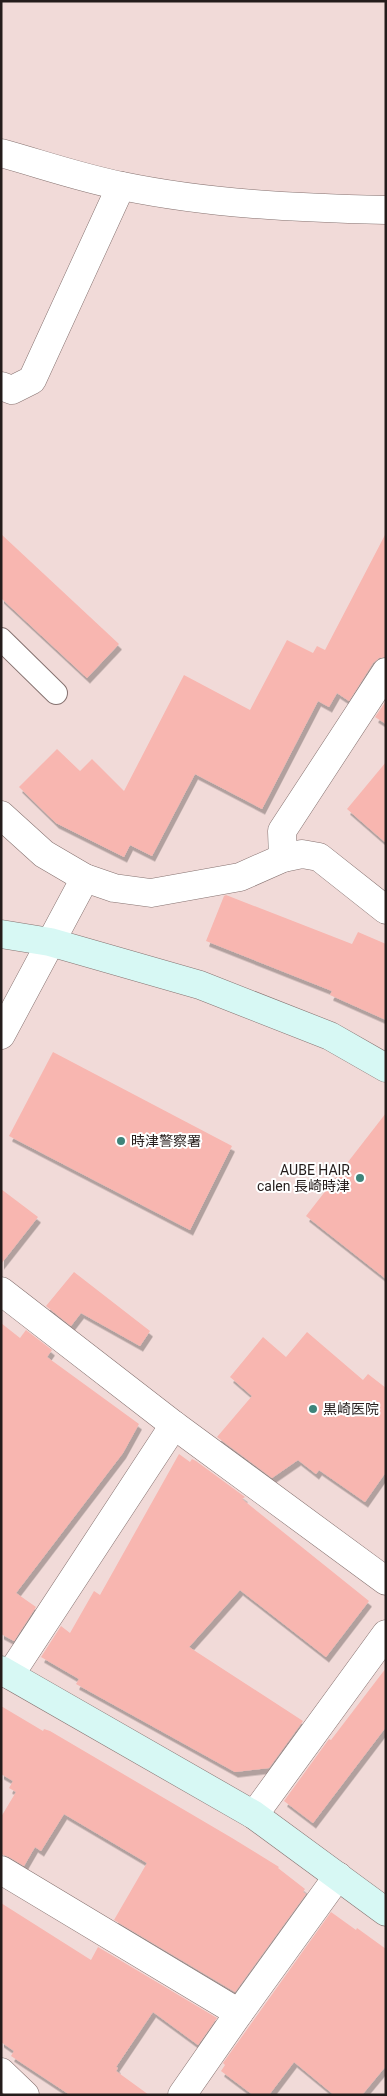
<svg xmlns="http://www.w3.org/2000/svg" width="387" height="2096" font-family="Roboto,'Noto Sans JP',sans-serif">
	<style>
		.building { fill: #f8b6b0; filter: url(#shadow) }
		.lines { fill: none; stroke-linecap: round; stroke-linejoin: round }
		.lane-casing { stroke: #867270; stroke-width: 24 }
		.street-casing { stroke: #867270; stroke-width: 29 }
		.secondary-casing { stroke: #867270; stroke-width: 29 }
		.lane { stroke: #fff; stroke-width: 22 }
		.street { stroke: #fff; stroke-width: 28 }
		.secondary { stroke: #d7f8f4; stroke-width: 28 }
		.poi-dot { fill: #3e847a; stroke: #fff; stroke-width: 2 }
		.labels { text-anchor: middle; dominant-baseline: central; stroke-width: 4; stroke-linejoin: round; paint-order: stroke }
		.poi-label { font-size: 14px; fill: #241c1b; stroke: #fff; text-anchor: start }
	</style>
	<defs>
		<filter id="shadow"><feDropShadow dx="3" dy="5.5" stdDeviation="0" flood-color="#0004"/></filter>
	</defs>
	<rect width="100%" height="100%" fill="#f1dad8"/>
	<!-- building -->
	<g class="building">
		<polygon points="386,533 386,657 379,658 373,663 349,701 337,693 329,707 318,701 262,809 195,774 152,856 130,845 124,857 56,823 19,787 57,749 80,771 92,759 124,791 184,675 250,710 287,640 313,653 317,646 325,650"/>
		<polygon points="1,534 119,644 87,678 1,598"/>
		<polygon points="386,701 386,724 375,717"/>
		<polygon points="386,762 386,843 347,809"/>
		<polygon points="226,895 352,944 358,932 386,944 386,1020 330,995 332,991 206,941 224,896"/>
		<polygon points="53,1052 232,1146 190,1230 9,1136"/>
		<polygon points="386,1113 386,1279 306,1216"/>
		<polygon points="1,1189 38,1217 1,1264"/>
		<polygon points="74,1272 150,1331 140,1346 81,1313 71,1326 46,1306"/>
		<polygon points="1,1323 20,1338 26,1330 52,1350 47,1357 139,1424 123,1453 16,1593 36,1607 14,1641 1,1634"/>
		<polygon points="307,1332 363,1380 368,1374 386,1388 386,1472 365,1502 319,1470 316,1474 298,1460 272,1478 217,1437 252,1396 230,1377 263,1337 286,1357"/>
		<polygon points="179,1454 190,1462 192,1459 196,1461 245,1497 242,1499 369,1601 326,1657 240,1590 189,1647 303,1721 269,1768 235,1772 76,1684 79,1679 41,1657 61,1626 70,1633 94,1591 100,1595"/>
		<polygon points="386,1668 386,1727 313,1823 284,1801 329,1739 331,1740"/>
		<polygon points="1,1706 43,1731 44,1729 50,1731 232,1838 279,1867 278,1868 305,1889 303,1892 306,1894 235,1992 114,1920 147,1863 64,1814 41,1851 35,1847 24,1866 9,1857 1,1854 1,1817 16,1792 9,1788 13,1781 1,1774"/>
		<polygon points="1,1903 91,1960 98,1947 217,2018 198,2045 153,2012 116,2067 118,2068 116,2071 149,2095 70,2095 11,2056 14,2051 1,2042"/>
		<polygon points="331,1912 356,1930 357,1928 386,1949 386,2066 362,2095 334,2095 294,2062 269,2095 253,2095 221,2071 225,2065 223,2063"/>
	</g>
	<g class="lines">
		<defs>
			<polyline id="lane" points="1,639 56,693"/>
			<g id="street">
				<path d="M1 153C41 164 81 178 122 186 209 204 298 208 386 210"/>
				<polyline points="1,386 12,390 32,380 121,186"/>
				<polyline points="1,815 44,854 85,878 114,888 151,893 240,877 283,858 302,854 319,857 386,910"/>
				<polyline points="283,858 282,831 386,672"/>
				<polyline points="1,1035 85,878"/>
				<polyline points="1,1291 174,1425 386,1581"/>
				<polyline points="10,1675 174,1425"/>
				<polyline points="254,1815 386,1634"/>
				<polyline points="1,1870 239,2013 182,2095"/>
				<polyline points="239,2013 338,1876"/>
				<polyline points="1,2072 25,2095"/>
			</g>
			<g id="secondary">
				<polyline points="1,934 50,942 200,985 330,1036 386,1068"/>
				<polyline points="1,1670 254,1815 386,1912"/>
			</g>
		</defs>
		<!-- lane casing -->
		<use href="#lane" class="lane-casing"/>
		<!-- street casing -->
		<use href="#street" class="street-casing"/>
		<!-- secondary casing -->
		<use href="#secondary" class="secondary-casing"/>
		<!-- lane -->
		<use href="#lane" class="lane"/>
		<!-- street -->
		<use href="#street" class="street"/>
		<!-- secondary -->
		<use href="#secondary" class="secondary"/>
	</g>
	<!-- markers -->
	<g class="poi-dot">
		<circle cx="121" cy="1141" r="5"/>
		<circle cx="360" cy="1178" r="5"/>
		<circle cx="313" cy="1409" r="5"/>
	</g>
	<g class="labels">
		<!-- poi labels -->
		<g class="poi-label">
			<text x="131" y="1141">時津警察署</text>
			<text x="350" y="1170" text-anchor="end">AUBE HAIR<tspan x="350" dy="16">calen 長崎時津</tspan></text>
			<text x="323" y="1409">黒崎医院</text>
		</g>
	</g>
	<!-- border -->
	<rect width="387" height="2096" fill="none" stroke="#241c1b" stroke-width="5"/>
</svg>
